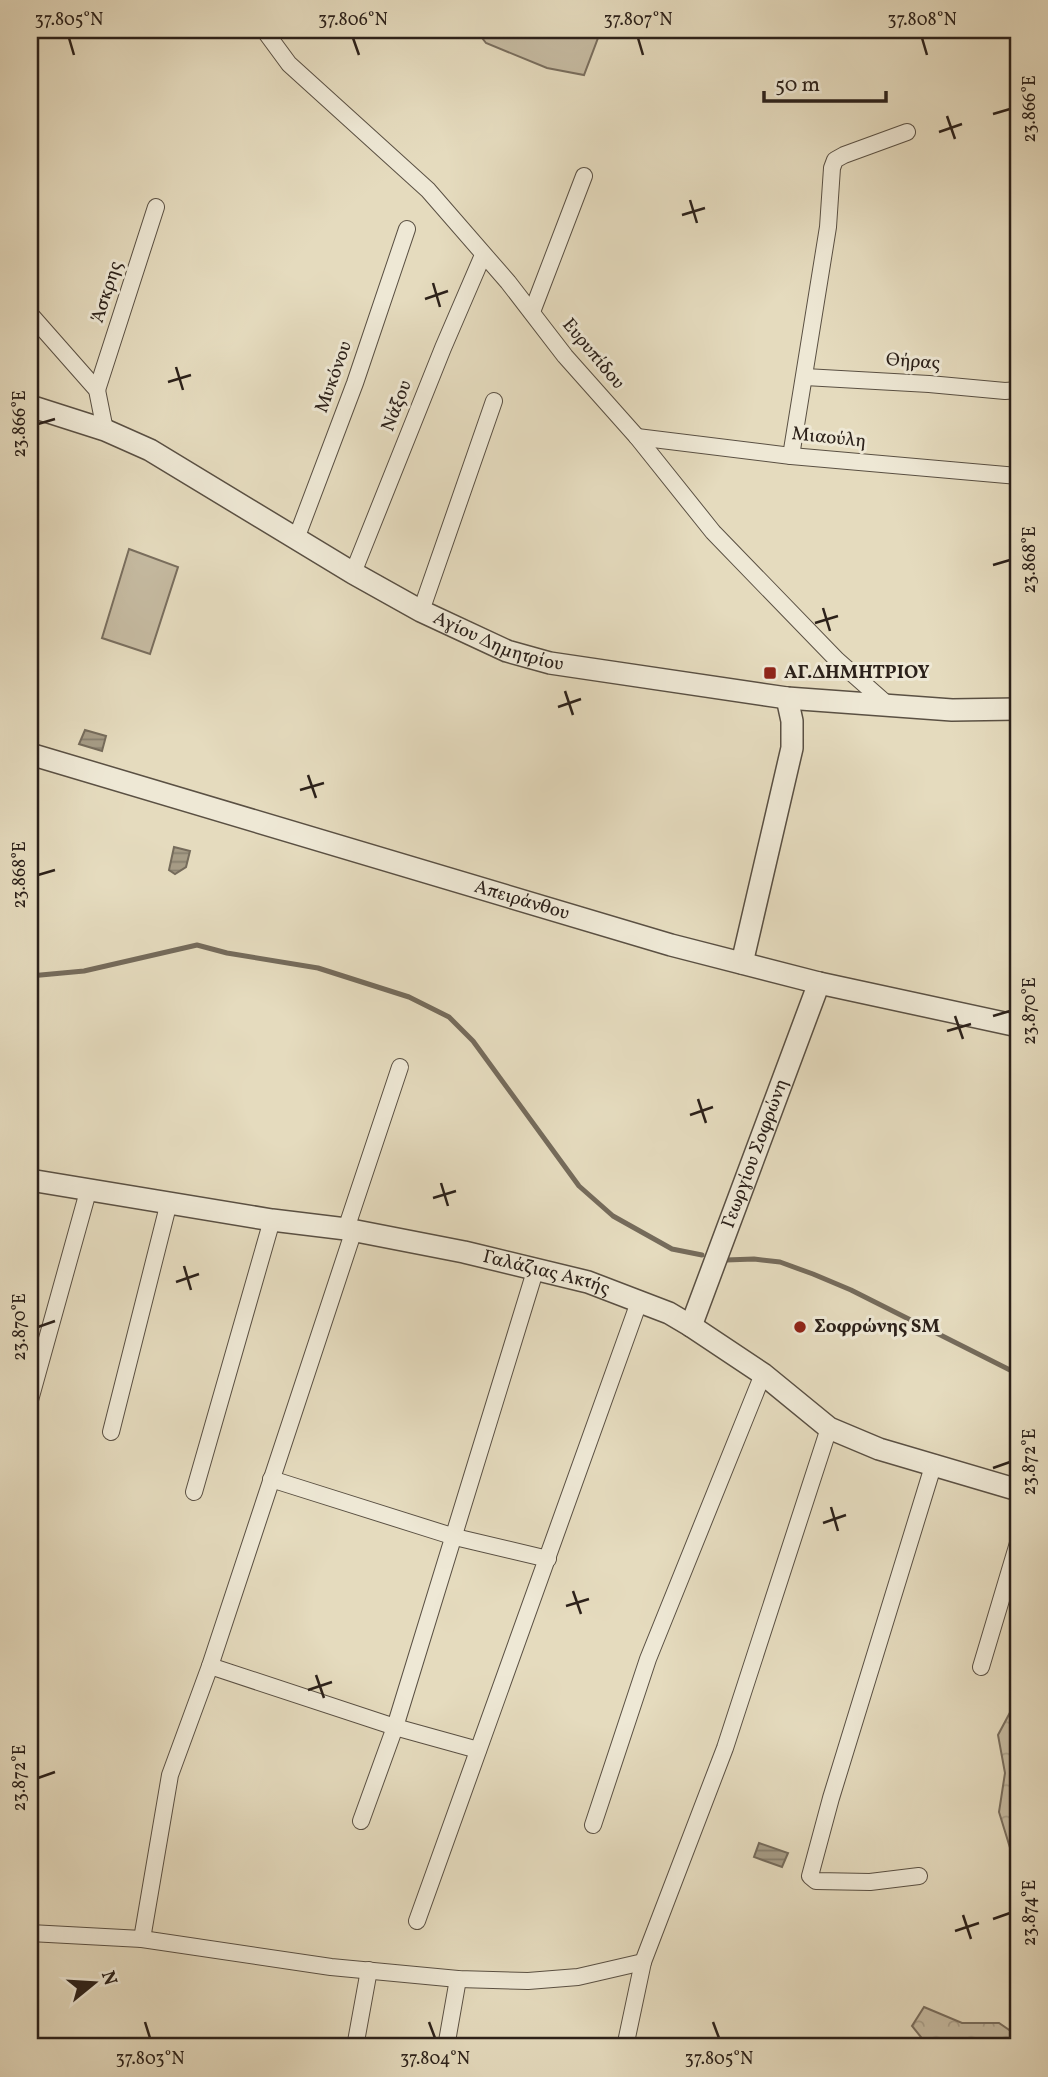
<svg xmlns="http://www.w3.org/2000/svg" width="1048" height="2077" font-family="Vollkorn,serif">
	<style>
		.grass { fill: #c6bba2; stroke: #796e5e; stroke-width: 2 }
		.forest { fill: url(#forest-crowns); stroke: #796e5e; stroke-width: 2 }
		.water { fill: url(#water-rules); stroke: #756b5b; stroke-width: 2 }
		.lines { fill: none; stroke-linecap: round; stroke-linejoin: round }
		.stream { stroke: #756b5b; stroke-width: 5 }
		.minor-casing { stroke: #5a5043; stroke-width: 18 }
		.tertiary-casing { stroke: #5a5043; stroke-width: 24 }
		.minor { stroke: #eee8d5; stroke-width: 16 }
		.tertiary { stroke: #eee8d5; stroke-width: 21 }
		.ticks { fill: none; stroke: #2c211a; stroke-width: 2.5 }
		.poi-dot { fill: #8f2418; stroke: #eee8d5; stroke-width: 2.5 }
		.labels { text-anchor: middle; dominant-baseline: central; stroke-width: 6; stroke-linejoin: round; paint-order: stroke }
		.street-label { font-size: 19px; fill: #2c211a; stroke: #eee8d5 }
		.poi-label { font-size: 19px; font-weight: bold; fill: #2c211a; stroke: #eee8d5; text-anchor: start }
		.neatline { fill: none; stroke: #2c211a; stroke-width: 2.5 }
		.ticks-label { font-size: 18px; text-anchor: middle; fill: #2c211a }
	</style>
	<defs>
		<pattern id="forest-crowns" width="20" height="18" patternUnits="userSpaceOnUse" patternTransform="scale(1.75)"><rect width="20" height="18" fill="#c6bba2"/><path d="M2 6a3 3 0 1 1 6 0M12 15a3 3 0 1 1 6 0" fill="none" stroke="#aaa08b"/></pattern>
		<pattern id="water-rules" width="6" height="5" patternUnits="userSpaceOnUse" patternTransform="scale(1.75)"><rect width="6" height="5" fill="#a69c86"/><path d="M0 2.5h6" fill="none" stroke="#877f6d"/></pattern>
	</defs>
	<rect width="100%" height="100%" fill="#e5dbbe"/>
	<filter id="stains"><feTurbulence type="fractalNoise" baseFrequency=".00286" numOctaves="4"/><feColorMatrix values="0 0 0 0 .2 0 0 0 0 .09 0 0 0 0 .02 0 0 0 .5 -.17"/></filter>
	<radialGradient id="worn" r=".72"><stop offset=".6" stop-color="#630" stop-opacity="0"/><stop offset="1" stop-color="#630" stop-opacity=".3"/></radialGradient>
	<!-- grass -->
	<g class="grass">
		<polygon points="476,30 601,30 584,75 547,68 486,43"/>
		<polygon points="129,549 178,567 150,654 102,638"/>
	</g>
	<!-- forest -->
	<g class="forest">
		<polygon points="1014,1705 1018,1706 1018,1938 1013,1926 1018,1887 1011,1851 999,1812 1005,1773 998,1735"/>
		<polygon points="924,2007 962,2023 999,2023 1018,2036 1018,2047 929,2047 912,2026"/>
	</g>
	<!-- water -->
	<g class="water">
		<polygon points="85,730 106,736 102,751 79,744"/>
		<polygon points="174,847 190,851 186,867 175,874 169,870"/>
		<polygon points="759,1843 788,1853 782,1867 754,1857"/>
	</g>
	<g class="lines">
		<!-- stream -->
		<g class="stream">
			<polyline points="30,976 84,971 197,945 227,953 318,968 409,997 449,1017 473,1041 579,1186 613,1216 672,1249 702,1255"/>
			<polyline points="726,1260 754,1259 780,1262 813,1274 851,1290 1018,1374"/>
		</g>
		<defs>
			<g id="minor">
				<polyline points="264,30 289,64 428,190 508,282 565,356 637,437 713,532 837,660 889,706"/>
				<polyline points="532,312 584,176"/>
				<polyline points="30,314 97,390 105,430"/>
				<polyline points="805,377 929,384 1005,391 1018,390"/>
				<polyline points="97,390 156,207"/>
				<polyline points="637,437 791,456 1018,476"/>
				<polyline points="791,456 828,227 832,168 835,160 844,155 907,132"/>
				<polyline points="296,539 355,383 407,229"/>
				<polyline points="353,573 443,348 483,255"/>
				<polyline points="421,611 494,401"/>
				<polyline points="346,1229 400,1067"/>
				<polyline points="30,1400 89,1188"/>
				<polyline points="111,1432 169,1202"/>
				<polyline points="271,1479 455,1537 548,1559"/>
				<polyline points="194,1492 272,1220"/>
				<polyline points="210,1666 395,1727 478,1750"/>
				<polyline points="981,1667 1018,1543"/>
				<polyline points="361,1821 395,1727 536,1268"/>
				<polyline points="593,1825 648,1659 763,1374"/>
				<polyline points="919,1876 870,1882 816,1881 810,1876 831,1798 934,1463"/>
				<polyline points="417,1921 639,1302"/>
				<polyline points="30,1933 142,1939 331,1967 458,1979 528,1981 578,1977 643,1962 725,1748 829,1428"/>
				<polyline points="142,1939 170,1775 210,1666 354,1230"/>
				<polyline points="355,2047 369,1970"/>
				<polyline points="446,2047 458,1979"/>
				<polyline points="625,2047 643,1962"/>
			</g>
			<g id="tertiary">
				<path id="s1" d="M30 406 105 430 150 450 353 573 421 611 507 651 550 663 787 698 952 710 1018 709"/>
				<path id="s2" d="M30 754 671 945 819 983 1018 1026"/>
				<polyline points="742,963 792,748 792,721 787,698"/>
				<path id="s3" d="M30 1180 272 1220 346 1229 464 1252 588 1282 669 1313 691 1326 763 1374 829 1428 879 1449 1018 1490"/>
				<path id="s4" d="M691 1326 819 983"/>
			</g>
		</defs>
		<!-- minor casing -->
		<use href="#minor" class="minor-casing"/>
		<!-- tertiary casing -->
		<use href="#tertiary" class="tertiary-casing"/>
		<!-- minor -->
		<use href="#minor" class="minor"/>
		<!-- tertiary -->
		<use href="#tertiary" class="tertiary"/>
	</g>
	<!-- ticks -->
	<path class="ticks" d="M69 38 74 55M353 38 359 55M638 38 643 55M922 38 927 55M993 114 1010 109M947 116 955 139M939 132 962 124M690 200 697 223M682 215 705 208M433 283 440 307M425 299 448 291M176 367 183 390M168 382 191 375M38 424 55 419M993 565 1010 560M823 608 830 631M815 623 838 616M565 691 573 715M558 707 581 699M308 775 316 798M300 790 324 783M38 875 55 870M955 1016 963 1039M993 1016 1010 1011M947 1031 971 1024M698 1099 706 1123M690 1115 713 1107M441 1183 448 1206M433 1198 456 1191M184 1266 191 1290M176 1282 199 1274M38 1327 55 1321M993 1468 1010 1462M831 1507 838 1531M823 1523 846 1515M573 1591 581 1614M566 1606 589 1599M316 1675 324 1698M308 1690 332 1682M38 1778 55 1772M963 1915 971 1939M993 1919 1010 1913M955 1931 979 1923M145 2022 150 2038M429 2022 435 2038M713 2022 719 2038"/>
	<!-- markers -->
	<g class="poi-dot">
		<rect x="763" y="666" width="14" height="14" rx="3.5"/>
		<circle cx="800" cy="1327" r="7"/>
	</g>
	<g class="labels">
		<!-- street labels -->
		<g class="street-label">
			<text transform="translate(107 292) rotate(-72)">Άσκρης</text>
			<text transform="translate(593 354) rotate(50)">Ευρυπίδου</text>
			<text transform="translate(913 362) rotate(4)">Θήρας</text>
			<text transform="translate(334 377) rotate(-70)">Μυκόνου</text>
			<text transform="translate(397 406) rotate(-69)">Νάξου</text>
			<text transform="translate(829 438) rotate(6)">Μιαούλη</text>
			<text stroke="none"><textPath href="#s1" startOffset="527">Αγίου Δημητρίου</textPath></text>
			<text stroke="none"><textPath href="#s2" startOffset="513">Απειράνθου</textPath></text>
			<text stroke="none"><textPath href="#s4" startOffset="184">Γεωργίου Σοφρώνη</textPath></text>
			<text stroke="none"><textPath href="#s3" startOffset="525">Γαλάζιας Ακτής</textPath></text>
		</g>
		<!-- poi labels -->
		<g class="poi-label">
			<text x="784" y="673">ΑΓ.ΔΗΜΗΤΡΙΟΥ</text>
			<text x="814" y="1327">Σοφρώνης SM</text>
		</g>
	</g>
	<!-- margin -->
	<rect width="1048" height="2077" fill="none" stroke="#e5dbbe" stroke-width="77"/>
	<!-- north arrow -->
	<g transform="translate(94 1983) rotate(72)" stroke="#eee8d5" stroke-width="5" paint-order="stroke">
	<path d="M0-5L12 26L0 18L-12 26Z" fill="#2c211a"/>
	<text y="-10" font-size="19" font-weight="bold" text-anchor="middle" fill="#2c211a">N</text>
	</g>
	<!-- scale -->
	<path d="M764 91v10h122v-10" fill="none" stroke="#2c211a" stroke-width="3.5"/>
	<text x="775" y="91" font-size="21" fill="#2c211a" stroke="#eee8d5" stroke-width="5" paint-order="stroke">50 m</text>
	<rect x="38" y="38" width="972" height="2000" class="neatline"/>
	<g class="ticks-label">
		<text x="69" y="25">37.805°N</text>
		<text x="353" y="25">37.806°N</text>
		<text x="638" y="25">37.807°N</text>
		<text x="922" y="25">37.808°N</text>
		<text transform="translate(1029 109) rotate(-90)" y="6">23.866°E</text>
		<text transform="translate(19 424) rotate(-90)" y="6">23.866°E</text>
		<text transform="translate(1029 560) rotate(-90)" y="6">23.868°E</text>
		<text transform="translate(19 875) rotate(-90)" y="6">23.868°E</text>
		<text transform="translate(1029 1011) rotate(-90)" y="6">23.870°E</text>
		<text transform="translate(19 1327) rotate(-90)" y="6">23.870°E</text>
		<text transform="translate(1029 1462) rotate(-90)" y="6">23.872°E</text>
		<text transform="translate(19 1778) rotate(-90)" y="6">23.872°E</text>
		<text transform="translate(1029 1913) rotate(-90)" y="6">23.874°E</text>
		<text x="150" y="2064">37.803°N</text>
		<text x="435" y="2064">37.804°N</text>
		<text x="719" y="2064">37.805°N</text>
	</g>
	<rect width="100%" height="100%" filter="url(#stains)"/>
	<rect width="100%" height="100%" fill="url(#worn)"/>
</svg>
